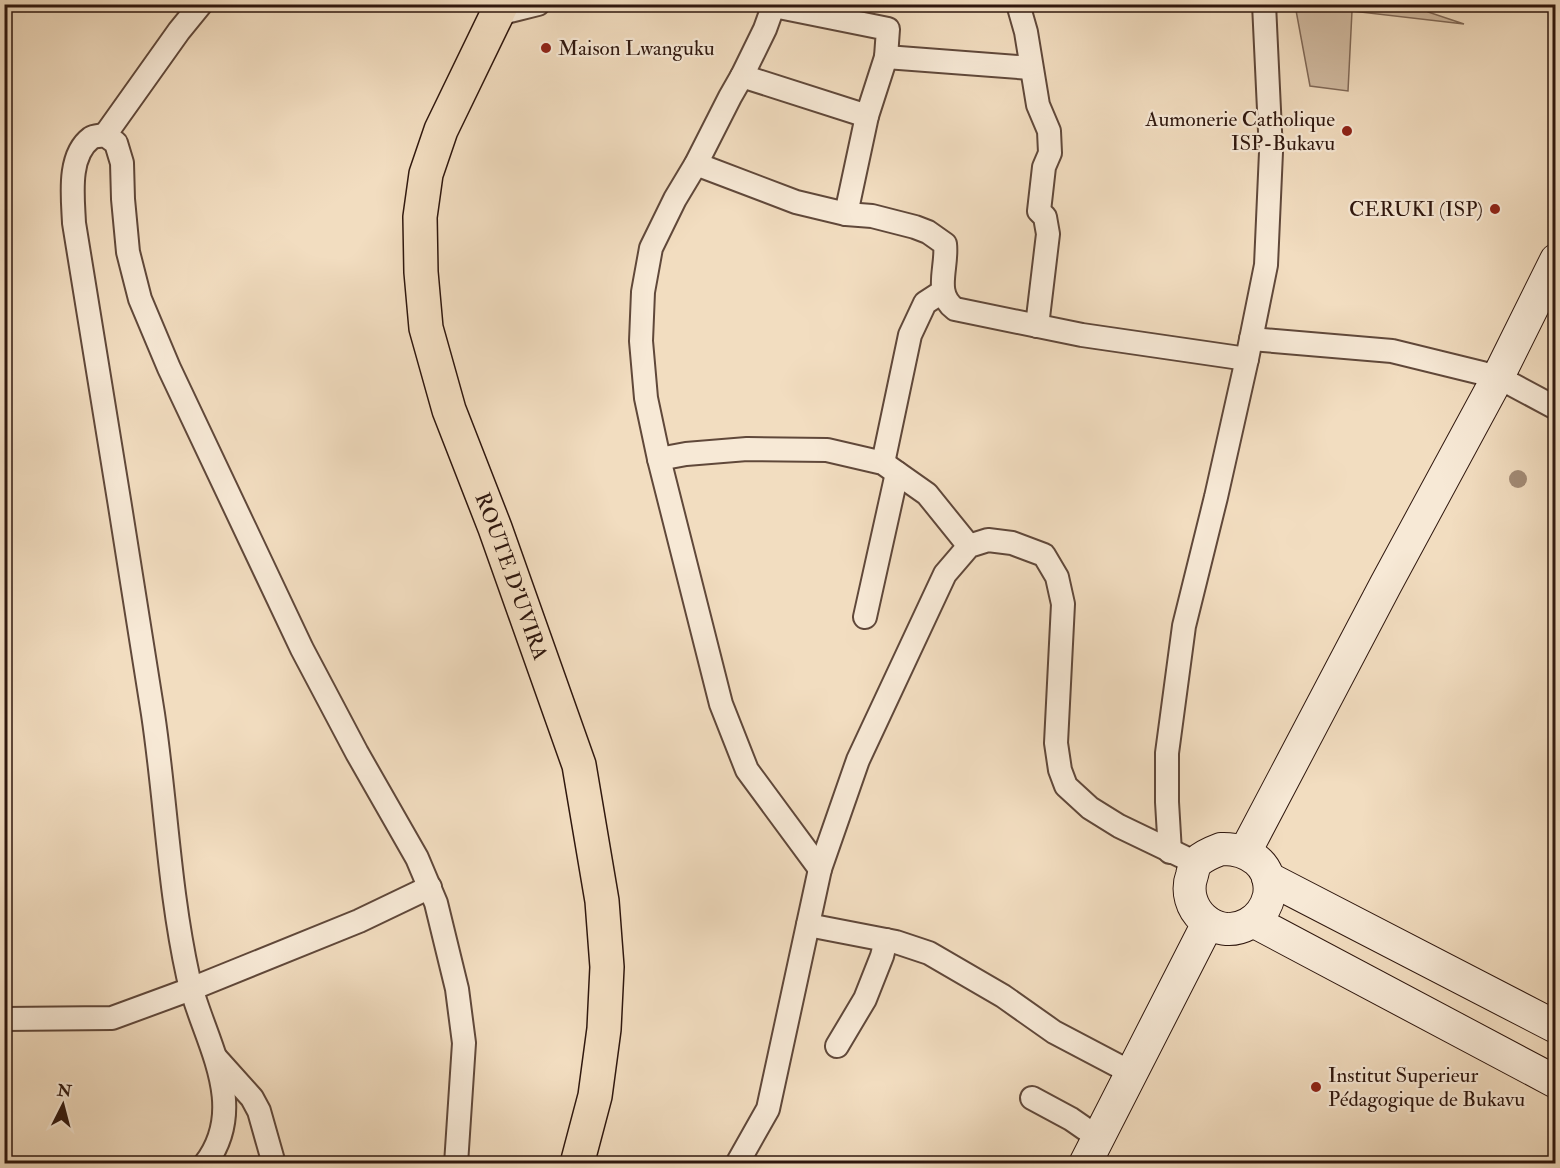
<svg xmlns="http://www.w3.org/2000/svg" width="1560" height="1168" font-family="'IM FELL Double Pica',serif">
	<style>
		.green { fill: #d1bba2; stroke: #806958; stroke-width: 1.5 }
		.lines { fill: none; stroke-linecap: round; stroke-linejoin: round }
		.street-casing { stroke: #60483a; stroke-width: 26 }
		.secondary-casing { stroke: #2f170e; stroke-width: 34 }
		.primary-casing { stroke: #2f170e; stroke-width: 36 }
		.street { stroke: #f7e9d6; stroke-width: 22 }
		.secondary { stroke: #f7e9d6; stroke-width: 32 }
		.primary { stroke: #f2ddc0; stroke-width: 33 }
		.tree { fill: #a28b76 }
		.poi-dot { fill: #8f2418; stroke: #f7e9d6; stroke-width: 2 }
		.labels { text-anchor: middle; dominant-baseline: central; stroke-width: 4.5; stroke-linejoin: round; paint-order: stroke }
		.poi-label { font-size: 21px; fill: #2f170e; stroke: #f7e9d6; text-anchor: start }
		.street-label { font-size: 21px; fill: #2f170e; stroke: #f7e9d6 }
	</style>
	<rect width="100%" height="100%" fill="#f2ddc0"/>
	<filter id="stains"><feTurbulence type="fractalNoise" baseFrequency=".00333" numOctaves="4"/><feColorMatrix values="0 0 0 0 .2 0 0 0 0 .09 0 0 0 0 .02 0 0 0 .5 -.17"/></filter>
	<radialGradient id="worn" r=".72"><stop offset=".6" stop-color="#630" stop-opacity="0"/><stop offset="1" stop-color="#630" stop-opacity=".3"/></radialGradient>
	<!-- green -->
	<polygon class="green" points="1295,5 1428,5 1428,12 1464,24 1352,11 1348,91 1310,86"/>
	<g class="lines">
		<defs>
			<g id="street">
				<polyline points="774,4 765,29 742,76 730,97 696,164 675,199 651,248 643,292 641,341 646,398 659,459 721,704 747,770 820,869"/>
				<polyline points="1018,4 1026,32 1038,105 1049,131 1050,153 1044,167 1039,211 1045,217 1048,234 1037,326"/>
				<polyline points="774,6 888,29 886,57 867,116"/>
				<polyline points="498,14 538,4"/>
				<polyline points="886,57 1031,68"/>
				<polyline points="742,76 867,116 846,214"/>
				<polyline points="105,135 179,31 201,4"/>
				<path d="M696 164 796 202 846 214 872 216 915 227 928 232 945 244C948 267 933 293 955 309L1082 335 1247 359"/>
				<polyline points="1251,339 1392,351 1498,377 1556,408"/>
				<polyline points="659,459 686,454 747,449 827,450 883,463 927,494 969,546"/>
				<polyline points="883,463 910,335 925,303 942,292"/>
				<polyline points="865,617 897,473"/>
				<polyline points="1170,852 1167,802 1167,753 1184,626 1216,497 1247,359 1266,265 1271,152 1264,4"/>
				<polyline points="808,925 896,942 929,953 1003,996 1054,1032 1130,1072"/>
				<polyline points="4,1019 112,1018 191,989 359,921 430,887"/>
				<polyline points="837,1046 865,999 882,956 886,940"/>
				<polyline points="217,1059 252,1098 259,1111 274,1164"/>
				<polyline points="1032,1098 1071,1119 1097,1137"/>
				<path d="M205 1164C251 1104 202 1038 188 976 169 890 166 801 153 714 128 550 100 387 74 223 73 198 67 156 91 138 94 136 100 136 105 135L116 143 122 163 123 199 128 252 140 299 169 368 302 649 357 753 417 858 436 903 457 989 464 1043 456 1164"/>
				<polyline points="737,1164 768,1109 820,869 858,760 945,574 969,546 988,540 1012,543 1044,555 1057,577 1063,604 1056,743 1060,770 1066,786 1090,808 1119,826 1196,863"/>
			</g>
			<g id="secondary">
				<path d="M1221 849C1248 848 1274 865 1269 896 1266 908 1259 918 1248 924 1215 942 1180 908 1192 875 1193 871 1194 865 1197 862 1203 856 1213 852 1221 849Z"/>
				<polyline points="1245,852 1386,584 1498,377 1556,260"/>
				<polyline points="1268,878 1556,1027"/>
				<polyline points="1253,921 1556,1082"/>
				<polyline points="1085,1164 1208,923"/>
			</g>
			<g id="primary">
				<path id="s1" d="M502 4 441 130 426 174 420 217 421 272 426 328 449 410 495 528 579 765 602 901 607 967 604 1029 595 1096 577 1164"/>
			</g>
		</defs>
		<!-- street casing -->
		<use href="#street" class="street-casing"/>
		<!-- secondary casing -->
		<use href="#secondary" class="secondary-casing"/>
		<!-- primary casing -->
		<use href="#primary" class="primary-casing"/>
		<!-- street -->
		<use href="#street" class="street"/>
		<!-- secondary -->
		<use href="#secondary" class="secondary"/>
		<!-- primary -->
		<use href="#primary" class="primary"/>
	</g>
	<!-- trees -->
	<circle class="tree" cx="1518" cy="479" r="9"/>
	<!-- markers -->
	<g class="poi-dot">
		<circle cx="546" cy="48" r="6"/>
		<circle cx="1347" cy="131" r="6"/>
		<circle cx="1495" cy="209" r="6"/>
		<circle cx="1316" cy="1087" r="6"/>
	</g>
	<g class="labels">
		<!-- poi labels -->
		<g class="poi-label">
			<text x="558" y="48">Maison Lwanguku</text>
			<text x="1335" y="119" text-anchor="end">Aumonerie Catholique<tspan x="1335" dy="24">ISP-Bukavu</tspan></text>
			<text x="1483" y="209" text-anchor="end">CERUKI (ISP)</text>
			<text x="1328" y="1075">Institut Superieur<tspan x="1328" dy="24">Pédagogique de Bukavu</tspan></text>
		</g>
		<!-- street labels -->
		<g class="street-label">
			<text stroke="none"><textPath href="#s1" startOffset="604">ROUTE D'UVIRA</textPath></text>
		</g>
	</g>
	<!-- margin -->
	<rect width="1560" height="1168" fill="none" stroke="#f2ddc0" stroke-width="24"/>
	<rect x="6" y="6" width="1548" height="1156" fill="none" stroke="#2f170e" stroke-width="3"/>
	<rect x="12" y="12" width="1536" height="1144" fill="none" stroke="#2f170e" stroke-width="1.5"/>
	<!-- north arrow -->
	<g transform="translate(63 1105) rotate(6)" stroke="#f7e9d6" stroke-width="4.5" paint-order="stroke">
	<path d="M0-4.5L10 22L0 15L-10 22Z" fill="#2f170e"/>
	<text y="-9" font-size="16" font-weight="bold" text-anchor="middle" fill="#2f170e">N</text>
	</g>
	<rect width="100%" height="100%" filter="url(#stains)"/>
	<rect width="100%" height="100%" fill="url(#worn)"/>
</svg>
